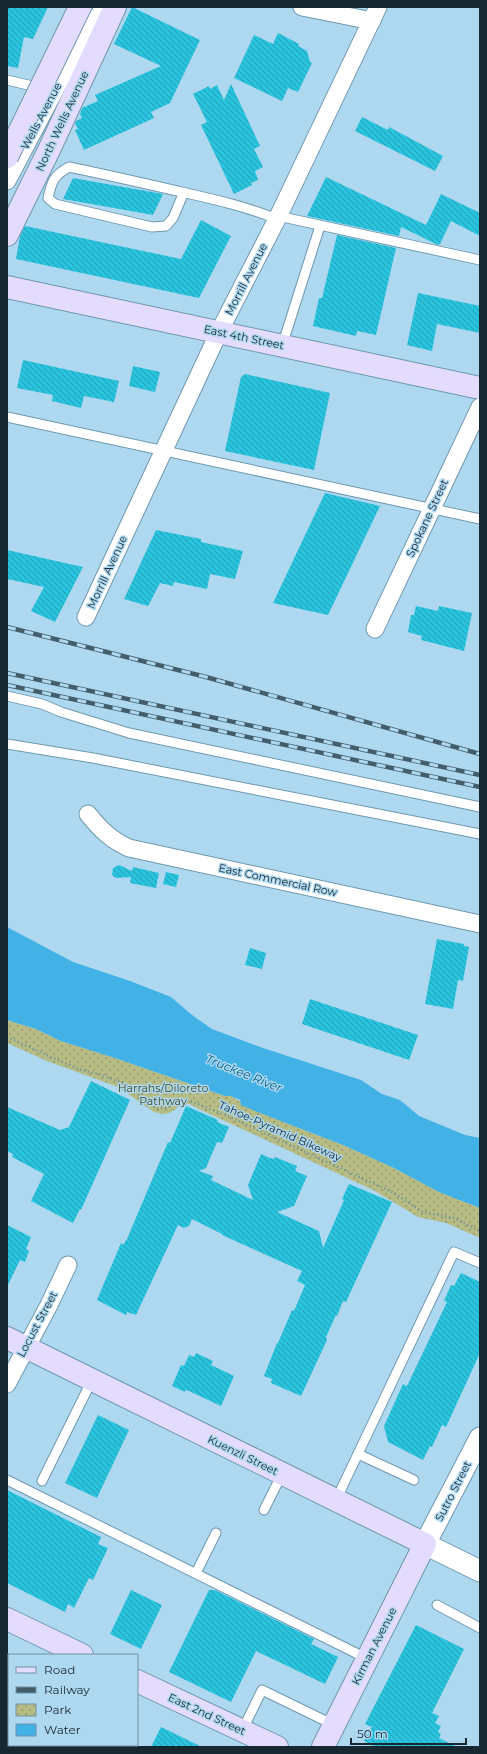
<svg xmlns="http://www.w3.org/2000/svg" width="487" height="1754" font-family="Montserrat,sans-serif">
	<style>
		.park { fill: url(#park-dots) }
		.water { fill: #42b1e5 }
		.building { fill: url(#building-back-hatch) }
		.lines { fill: none; stroke-linecap: round; stroke-linejoin: round }
		.service-casing { stroke: #6f98af; stroke-width: 11 }
		.minor-casing { stroke: #6f98af; stroke-width: 19 }
		.tertiary-casing { stroke: #6f98af; stroke-width: 23 }
		.secondary-casing { stroke: #6f98af; stroke-width: 24 }
		.path { stroke: #6c8c9e; stroke-width: 2.5; stroke-dasharray: 1 3; stroke-linecap: butt }
		.service { stroke: #fff; stroke-width: 9 }
		.minor { stroke: #fff; stroke-width: 17 }
		.tertiary { stroke: #fff; stroke-width: 21 }
		.secondary { stroke: #e4dcfe; stroke-width: 22 }
		.rail-casing { stroke: #445d6b; stroke-width: 4.5 }
		.rail { stroke: #add8f0; stroke-width: 3; stroke-dasharray: 9; stroke-linecap: butt }
		.secondary-bridge-casing { stroke: #6f98af; stroke-width: 24; stroke-linecap: butt }
		.secondary-bridge { stroke: #e4dcfe; stroke-width: 22 }
		.labels { text-anchor: middle; dominant-baseline: central; stroke-width: 3; stroke-linejoin: round; paint-order: stroke }
		.street-label { font-size: 11px; fill: #172831; stroke: #add8f0 }
		.park-label { font-size: 11px; fill: #46491f; stroke: #add8f0 }
		.water-label { font-size: 12px; font-style: italic; fill: #005c7f; stroke: #add8f0 }
	</style>
	<defs>
		<pattern id="park-dots" width="8" height="8" patternUnits="userSpaceOnUse"><rect width="8" height="8" fill="#b7bc85"/><path d="M2 2h.1M6 6h.1" fill="none" stroke="#94996d" stroke-width="1.8" stroke-linecap="round"/></pattern>
		<pattern id="building-back-hatch" width="6" height="6" patternUnits="userSpaceOnUse"><rect width="6" height="6" fill="#2ac3dd"/><path d="M-1 5l2 2M0 0l6 6M5-1l2 2" fill="none" stroke="#239eb4"/></pattern>
	</defs>
	<rect width="100%" height="100%" fill="#add8f0"/>
	<!-- park -->
	<path class="park" d="M7 1020 36 1029 61 1041 115 1058 225 1096H231L255 1111 343 1145 394 1168 439 1192 480 1208V1238L446 1223 418 1217 375 1191 197 1108C195 1107 191 1104 188 1104 174 1103 175 1119 154 1112L118 1087 47 1061 7 1043Z"/>
	<!-- water -->
	<polygon class="water" points="7,927 73,962 130,981 171,997 192,1015 212,1029 263,1048 361,1080 382,1094 400,1100 419,1116 465,1135 480,1138 480,1208 439,1192 394,1168 343,1145 255,1111 241,1105 240,1100 231,1096 225,1096 115,1058 61,1041 36,1029 7,1020"/>
	<!-- building -->
	<g class="building">
		<polygon points="7,7 48,7 33,39 24,37 18,68 7,66"/>
		<polygon points="132,7 200,40 170,103 151,112 154,118 84,150 75,130 78,129 75,123 76,121 82,118 80,114 82,108 98,101 95,95 161,66 114,44"/>
		<polygon points="278,33 299,44 298,46 307,51 310,62 312,63 298,92 288,88 282,101 234,78 254,35 273,44"/>
		<polygon points="231,84 260,146 254,149 263,167 255,171 258,180 251,183 252,185 234,194 201,125 207,122 193,94 209,86 210,89 217,85 224,100"/>
		<polygon points="362,117 388,130 389,127 443,156 435,171 355,131"/>
		<polygon points="326,177 426,225 441,194 480,213 480,236 451,221 440,244 438,245 401,227 399,236 307,216"/>
		<polygon points="73,178 163,194 153,215 63,199"/>
		<polygon points="201,220 231,236 199,298 16,259 20,236 25,226 181,259"/>
		<polygon points="337,235 396,248 376,335 357,331 356,336 313,326 319,298 322,298"/>
		<polygon points="418,293 480,306 480,333 437,324 432,351 407,345"/>
		<polygon points="23,360 119,381 114,402 84,396 81,408 52,401 53,395 17,388"/>
		<polygon points="133,366 160,372 155,392 129,386"/>
		<polygon points="245,374 330,393 314,470 225,451 241,377"/>
		<polygon points="325,493 380,506 328,615 273,603"/>
		<polygon points="156,530 201,539 201,542 243,551 235,579 210,574 207,589 174,582 173,586 160,583 148,606 124,599"/>
		<polygon points="7,550 83,567 55,622 31,611 44,587 7,579"/>
		<polygon points="416,606 438,611 439,606 472,613 464,651 421,640 422,636 408,632 411,615 414,615"/>
		<polygon points="119,865 132,871 133,867 159,873 156,888 130,883 131,877 117,878 114,877 112,874 113,868"/>
		<polygon points="166,872 179,875 176,887 163,884"/>
		<polygon points="437,939 464,944 464,946 469,947 463,981 458,980 453,1009 425,1004"/>
		<polygon points="250,948 266,953 262,969 245,965"/>
		<polygon points="310,999 418,1035 409,1060 302,1024"/>
		<polygon points="91,1081 130,1100 81,1210 80,1209 73,1223 31,1201 44,1174 12,1157 13,1154 7,1151 7,1107 60,1130 69,1127"/>
		<polygon points="186,1106 218,1120 217,1122 229,1127 222,1143 217,1142 206,1168 199,1171 213,1176 211,1180 253,1200 248,1185 261,1154 270,1158 274,1159 275,1157 297,1166 295,1171 307,1176 294,1206 277,1212 319,1231 323,1248 344,1200 342,1199 349,1184 392,1202 346,1302 343,1301 337,1316 336,1315 326,1337 327,1340 301,1396 271,1383 272,1379 264,1376 277,1343 278,1343 292,1310 294,1311 305,1285 297,1281 302,1271 222,1235 222,1234 192,1219 189,1226 184,1228 178,1225 136,1315 127,1312 126,1315 97,1300 121,1243 123,1245 127,1239 168,1142 170,1143"/>
		<polygon points="7,1225 31,1237 26,1249 29,1251 25,1262 20,1260 7,1287"/>
		<polygon points="461,1273 480,1282 480,1353 446,1427 442,1425 432,1447 430,1446 423,1460 388,1442 384,1426 403,1384 407,1386 447,1302 444,1301 451,1285 454,1286"/>
		<polygon points="196,1353 213,1361 211,1365 234,1376 221,1406 189,1391 185,1390 185,1392 172,1386 181,1365 184,1366 189,1355 194,1357"/>
		<polygon points="98,1415 129,1430 97,1498 65,1483"/>
		<polygon points="7,1490 101,1537 98,1544 108,1548 93,1580 89,1578 74,1608 68,1604 65,1612 7,1583"/>
		<polygon points="131,1590 162,1605 141,1649 110,1634"/>
		<polygon points="209,1590 215,1590 314,1639 311,1644 338,1657 325,1684 256,1651 231,1702 169,1672"/>
		<polygon points="416,1625 464,1649 432,1713 439,1716 435,1723 441,1726 438,1732 441,1734 439,1738 457,1747 375,1747 364,1741 372,1727 365,1724"/>
		<polygon points="161,1727 202,1747 151,1747"/>
	</g>
	<g class="lines">
		<defs>
			<g id="service">
				<polyline points="7,80 41,88"/>
				<path d="M184 192 173 218 166 226 152 227 55 204 48 198C52 181 53 176 69 167 108 175 147 184 186 193 217 200 247 207 277 219"/>
				<polyline points="278,216 480,260"/>
				<polyline points="282,346 320,226"/>
				<polyline points="7,417 480,519"/>
				<polyline points="7,696 42,704 61,712 129,733 480,807"/>
				<polyline points="7,744 93,758 480,834"/>
				<polyline points="358,1454 414,1480"/>
				<polyline points="7,1480 368,1659"/>
				<polyline points="42,1481 92,1380"/>
				<polyline points="336,1500 454,1252 480,1263"/>
				<polyline points="264,1510 282,1474"/>
				<polyline points="196,1573 216,1533"/>
				<polyline points="437,1605 480,1628"/>
				<polyline points="242,1731 262,1690 334,1725"/>
			</g>
			<g id="minor">
				<polyline points="302,7 372,21"/>
				<polyline points="7,181 75,52 104,7"/>
				<polyline points="86,617 219,332 277,219 378,7"/>
				<polyline points="375,629 480,407"/>
				<path d="M88 814C100 829 111 840 129 848L480 924"/>
				<polyline points="7,1384 49,1305 68,1265"/>
			</g>
			<polyline id="tertiary" points="480,1438 425,1544 480,1571"/>
			<g id="secondary">
				<polyline points="7,235 49,150 115,7"/>
				<polyline points="7,287 480,388"/>
				<polyline points="7,1338 425,1544 323,1747"/>
				<polyline points="7,1619 82,1655"/>
				<polyline points="137,1681 277,1747"/>
			</g>
		</defs>
		<!-- service casing -->
		<use href="#service" class="service-casing"/>
		<!-- minor casing -->
		<use href="#minor" class="minor-casing"/>
		<!-- tertiary casing -->
		<use href="#tertiary" class="tertiary-casing"/>
		<!-- secondary casing -->
		<use href="#secondary" class="secondary-casing"/>
		<!-- path -->
		<polyline class="path" points="7,1037 78,1069 102,1075 123,1083 157,1109 167,1108 178,1101 190,1101 230,1117 394,1193 423,1212 454,1218 480,1231"/>
		<!-- service -->
		<use href="#service" class="service"/>
		<!-- minor -->
		<use href="#minor" class="minor"/>
		<!-- tertiary -->
		<use href="#tertiary" class="tertiary"/>
		<!-- secondary -->
		<use href="#secondary" class="secondary"/>
		<defs>
			<g id="rail">
				<polyline points="7,627 206,677 480,754"/>
				<polyline points="7,673 480,775"/>
				<polyline points="7,685 480,787"/>
			</g>
		</defs>
		<!-- rail casing -->
		<use href="#rail" class="rail-casing"/>
		<!-- rail -->
		<use href="#rail" class="rail"/>
		<defs>
			<polyline id="secondary-bridge" points="7,157 80,7"/>
		</defs>
		<!-- secondary-bridge casing -->
		<use href="#secondary-bridge" class="secondary-bridge-casing"/>
		<!-- secondary-bridge -->
		<use href="#secondary-bridge" class="secondary-bridge"/>
	</g>
	<g class="labels">
		<!-- street labels -->
		<g class="street-label">
			<text transform="translate(41 116) rotate(-62)">Wells Avenue</text>
			<text transform="translate(62 121) rotate(-65)">North Wells Avenue</text>
			<text transform="translate(246 279) rotate(-63)">Morrill Avenue</text>
			<text transform="translate(244 337) rotate(12)">East 4th Street</text>
			<text transform="translate(427 518) rotate(-65)">Spokane Street</text>
			<text transform="translate(107 572) rotate(-65)">Morrill Avenue</text>
			<text transform="translate(278 880) rotate(12)">East Commercial Row</text>
			<text transform="translate(280 1131) rotate(24)">Tahoe-Pyramid Bikeway</text>
			<text transform="translate(37 1324) rotate(-62)">Locust Street</text>
			<text transform="translate(243 1455) rotate(26)">Kuenzli Street</text>
			<text transform="translate(453 1491) rotate(-63)">Sutro Street</text>
			<text transform="translate(374 1646) rotate(-63)">Kirman Avenue</text>
			<text transform="translate(207 1714) rotate(25)">East 2nd Street</text>
		</g>
		<!-- park labels -->
		<g class="park-label">
			<text x="163" y="1088">Harrahs/Diloreto<tspan x="163" dy="13">Pathway</tspan></text>
		</g>
		<!-- water labels -->
		<g class="water-label">
			<text transform="translate(244 1073) rotate(22)">Truckee River</text>
		</g>
	</g>
	<!-- border -->
	<rect width="487" height="1754" fill="none" stroke="#172831" stroke-width="16"/>
	<!-- legend -->
	<rect x="8" y="1654" width="130" height="92" fill="#add8f0" stroke="#7192a4"/>
	<rect x="16" y="1667" width="20" height="6" fill="#e4dcfe" stroke="#7192a4"/>
	<text x="44" y="1674" font-size="12" fill="#172831">Road</text>
	<rect x="16" y="1687" width="20" height="6" fill="#445d6b" stroke="#7192a4"/>
	<text x="44" y="1694" font-size="12" fill="#172831">Railway</text>
	<rect x="16" y="1704" width="20" height="12" fill="url(#park-dots)" stroke="#7192a4"/>
	<text x="44" y="1714" font-size="12" fill="#172831">Park</text>
	<rect x="16" y="1724" width="20" height="12" fill="#42b1e5" stroke="#7192a4"/>
	<text x="44" y="1734" font-size="12" fill="#172831">Water</text>
	<!-- scale -->
	<path d="M351 1738v6h115v-6" fill="none" stroke="#172831" stroke-width="2"/>
	<text x="357" y="1738" font-size="12" fill="#172831" stroke="#add8f0" stroke-width="3" paint-order="stroke">50 m</text>
</svg>
